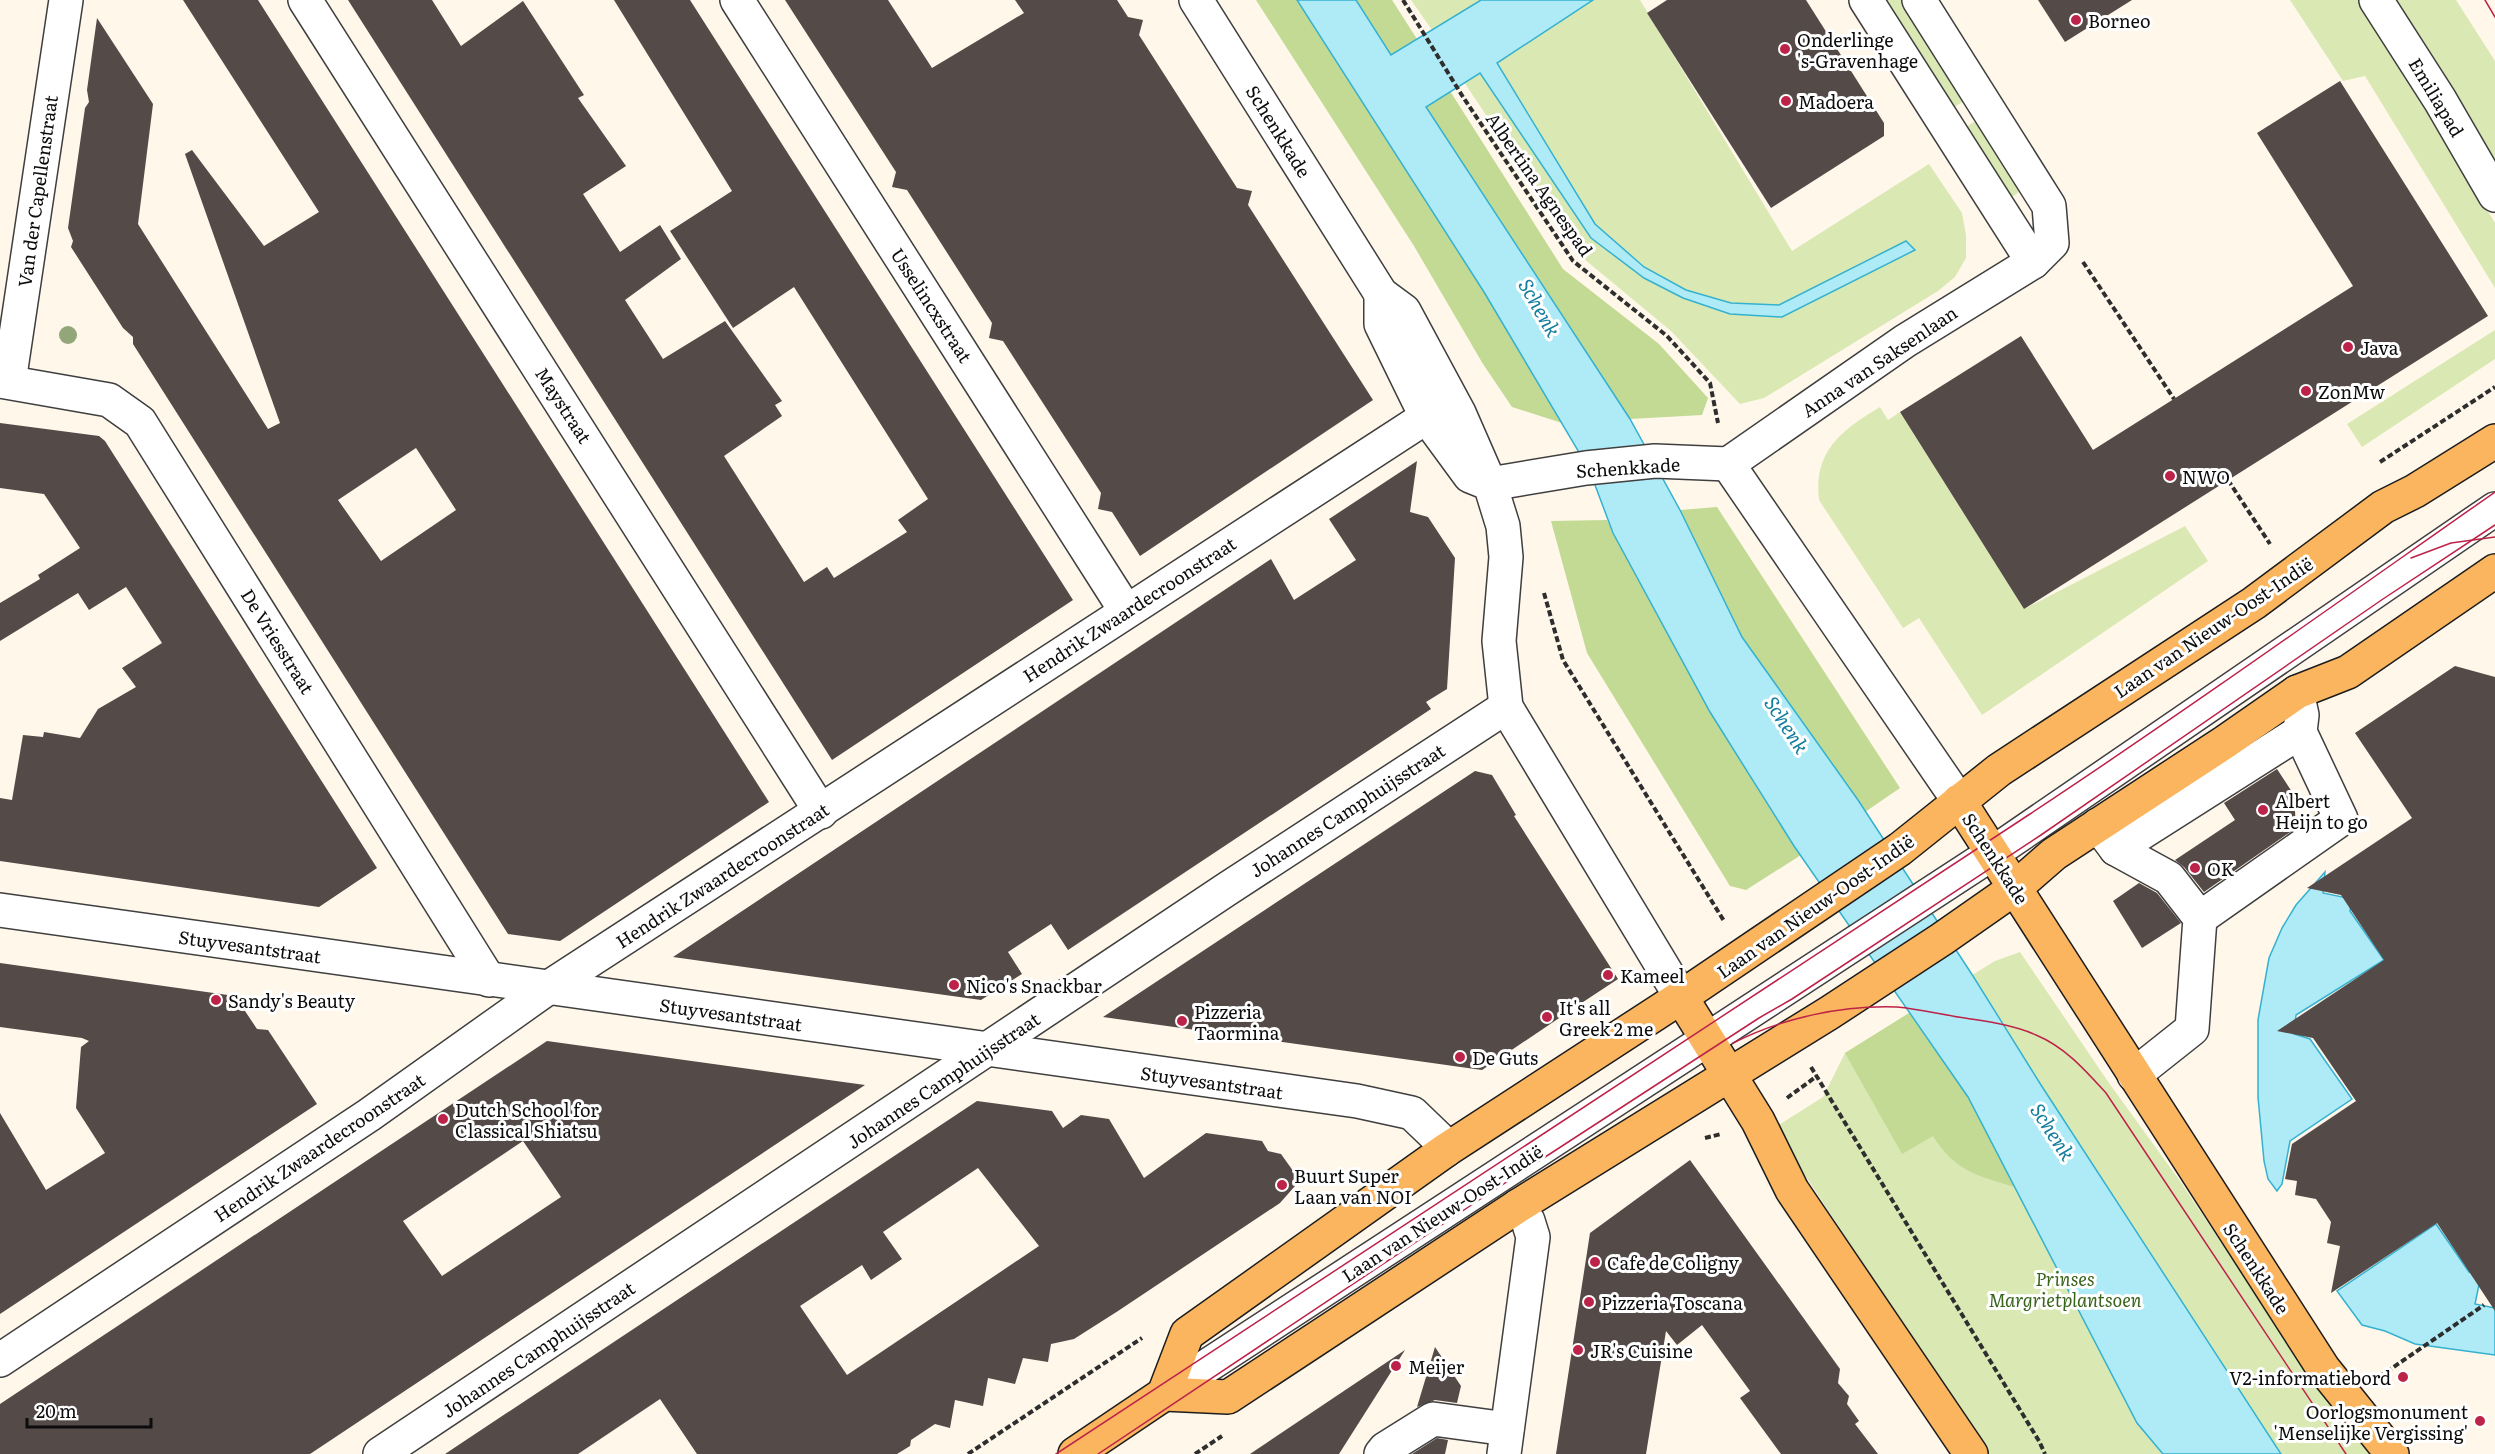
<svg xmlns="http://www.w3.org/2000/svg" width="2495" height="1454" font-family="Literata,serif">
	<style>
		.green { fill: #dae9b4 }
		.forest { fill: #c2da93 }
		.water { fill: #afebf7; stroke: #35b1cf; stroke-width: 1.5 }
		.building { fill: #544a48; fill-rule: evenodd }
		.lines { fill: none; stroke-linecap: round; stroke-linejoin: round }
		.minor-casing { stroke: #3f3f3f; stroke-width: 36 }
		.major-casing { stroke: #1d1d1d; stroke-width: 36 }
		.path { stroke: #2e2e2e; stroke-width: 4; stroke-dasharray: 6 3; stroke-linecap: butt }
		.minor { stroke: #fff; stroke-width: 33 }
		.major { stroke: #fbb55f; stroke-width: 33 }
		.tram { stroke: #bd2249; stroke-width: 1.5 }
		.tree { fill: #92a679 }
		.poi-dot { fill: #bd2249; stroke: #fff; stroke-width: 2 }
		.labels { text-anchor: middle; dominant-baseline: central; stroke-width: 6; stroke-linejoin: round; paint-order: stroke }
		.poi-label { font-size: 18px; fill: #0c0c0c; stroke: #fff; text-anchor: start }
		.street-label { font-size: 18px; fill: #0c0c0c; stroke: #fff }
		.park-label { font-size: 18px; font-style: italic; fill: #39641c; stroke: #fff }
		.water-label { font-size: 20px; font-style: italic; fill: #147e9e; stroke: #fff }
	</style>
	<rect width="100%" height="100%" fill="#fff7ea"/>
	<!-- green -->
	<g class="green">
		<polygon points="1411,0 1481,0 1432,30"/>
		<polygon points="1593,0 1640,0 1792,251 1929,164 1962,213 1966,235 1966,258 1955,277 1938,291 1764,398 1740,404 1671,331 1578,254 1464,82 1480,73 1591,238 1644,278 1683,298 1730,314 1782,317 1906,241 1779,305 1731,303 1686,290 1644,267 1595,225 1497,63"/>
		<polygon points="1878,0 1908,0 1969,98 1948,111"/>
		<polygon points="2290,0 2359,0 2495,223 2495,288 2365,76 2343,81"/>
		<polygon points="2389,0 2456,0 2495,61 2495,174"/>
		<polygon points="1980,118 2022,190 2012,197 2000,192 1966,127"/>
		<polygon points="2495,330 2495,359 2362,447 2347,424"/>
		<path d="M1880 407 1888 420 1900 412 2024 609 2185 526 2208 561 1982 715 1919 618 1903 628 1819 500C1813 451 1842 430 1880 407Z"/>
		<polygon points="2020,952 2109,1083 2180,1181 2312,1380 2372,1454 1988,1454 1774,1128 1823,1097 1845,1053 1995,961"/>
	</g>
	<!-- forest -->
	<g class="forest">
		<polygon points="1256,0 1297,0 1484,292 1562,423 1512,407 1483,364 1414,246"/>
		<polygon points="1356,0 1392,0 1417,39 1391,55"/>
		<polygon points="1450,91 1563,269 1659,344 1708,398 1702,415 1630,419 1425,107"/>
		<polygon points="1717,507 1900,788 1865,812 1742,637 1680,510"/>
		<polygon points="1607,520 1613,533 1801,855 1746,890 1730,886 1587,653 1551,521"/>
		<path d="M1909 1013 1968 1097 2015 1187C1977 1176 1955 1171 1933 1136L1902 1154 1845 1053Z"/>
	</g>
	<!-- water -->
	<g class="water">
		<polygon points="1297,0 1356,0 1391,55 1481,0 1593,0 1497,63 1595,224 1644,267 1686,290 1731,303 1779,305 1906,241 1915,250 1782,317 1730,314 1683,298 1644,278 1591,238 1480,73 1426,107 1630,419 1680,510 1742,637 1858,800 1973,976 2041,1085 2281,1454 2163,1454 2137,1423 1968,1097 1794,846 1710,712 1613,533 1589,469 1484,292"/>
		<polygon points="2325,872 2323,893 2352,899 2350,911 2384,960 2296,1015 2294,1034 2310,1039 2352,1099 2290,1141 2282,1184 2277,1191 2268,1179 2264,1161 2258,1097 2258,1020 2269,958 2282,928 2296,905"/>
		<polygon points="2436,1224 2469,1272 2481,1275 2475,1304 2495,1308 2495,1355 2415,1344 2385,1331 2362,1325 2337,1291"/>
	</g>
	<!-- building -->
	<g class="building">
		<path d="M183 0H258L769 802 560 941 508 934 133 344V337L123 328 71 247 73 241 68 228 85 108 89 102 87 90 97 18 153 104 138 224 268 429 280 423 185 154 192 150 264 246 319 212ZM416 448 456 510 381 561 338 500Z"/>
		<polygon points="348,0 432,0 461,46 523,1 584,95 578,98 626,166 583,194 620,252 660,225 681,259 625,300 663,359 725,321 782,401 775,405 782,416 724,456 804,582 827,567 834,578 907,532 898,520 928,499 794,287 733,328 670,231 732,191 614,0 690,0 1073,600 832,760"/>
		<polygon points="785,0 888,0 932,68 1024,13 1015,0 1117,0 1128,17 1143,20 1139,35 1237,188 1252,191 1248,205 1373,400 1140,556 1112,512 1098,509 1101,493 1003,341 989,338 992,323 907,190 892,187 896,172"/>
		<polygon points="1667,0 1806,0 1884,123 1884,136 1771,208 1647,13"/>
		<polygon points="2038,0 2132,0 2065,42"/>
		<polygon points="2340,81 2488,316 2024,609 1900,412 2021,336 2093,450 2353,286 2257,133"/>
		<polygon points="0,423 99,436 105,441 377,868 319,907 0,861 0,798 12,800 23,735 43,737 44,732 80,738 98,709 136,687 122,668 162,643 126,587 89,610 78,593 0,641 0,603 40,579 38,575 80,548 44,494 0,488"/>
		<polygon points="1417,461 1410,512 1428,517 1455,558 1447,689 1426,702 1431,709 1068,950 1051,924 1008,952 1022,974 981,1000 673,957 1271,559 1294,600 1356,560 1329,519"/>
		<polygon points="2455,666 2495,677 2495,1311 2437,1223 2331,1293 2340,1246 2327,1243 2331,1222 2316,1199 2295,1195 2297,1181 2285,1179 2292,1144 2356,1101 2313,1038 2277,1031 2384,960 2341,895 2307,888 2412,818 2355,733"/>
		<polygon points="2277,769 2294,795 2296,828 2204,892 2184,867 2175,860 2235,820 2224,803"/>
		<polygon points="1475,771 1492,775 1516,815 1514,816 1618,979 1577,1006 1482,1070 1103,1017"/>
		<polygon points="2139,883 2157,893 2181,923 2142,948 2113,901"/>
		<polygon points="0,963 235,996 257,1029 268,1030 317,1104 0,1314 0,1113 46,1190 105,1153 76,1108 81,1047 89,1041 82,1038 0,1027"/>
		<path d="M547 1041 865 1085 310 1454H0V1404ZM523 1141 561 1197 442 1276 403 1221Z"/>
		<path d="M977 1101 1052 1111 1063 1128 1081 1115 1109 1119 1144 1178 1206 1133 1262 1141 1268 1151 1281 1154 1296 1175 1295 1186 1280 1203 1118 1311 1074 1339 1051 1344 1048 1362 1023 1358 1015 1384 988 1378 983 1406 955 1400 950 1428 935 1424 911 1440 910 1446 897 1454H697L660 1399 578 1454H445ZM978 1168 1039 1246 847 1375 800 1306 862 1265 871 1280 902 1259 883 1232Z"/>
		<polygon points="1690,1160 1840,1369 1838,1383 1849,1396 1847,1404 1859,1421 1855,1424 1878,1454 1781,1454 1740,1398 1750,1391 1702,1325 1677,1345 1666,1331 1646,1454 1556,1454 1590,1233"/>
		<polygon points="1435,1347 1461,1386 1457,1403 1435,1400 1417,1407"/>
		<polygon points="1405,1350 1339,1454 1250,1454"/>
		<polygon points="1437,1438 1448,1440 1445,1454 1412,1454"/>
	</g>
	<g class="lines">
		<defs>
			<g id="minor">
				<polyline points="305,0 821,812"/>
				<polyline points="737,0 1126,611"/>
				<polyline points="1196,0 1381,294 1404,311 1459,413 1490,484 1586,468 1655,461 1728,464"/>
				<polyline points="1866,0 2033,262 2052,243 2049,206 1919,0"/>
				<polyline points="2376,0 2440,100 2495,195"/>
				<polyline points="1381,294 1381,324 1426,416 1470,476 1490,484 1503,526 1506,557 1499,641 1506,707 1681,997"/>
				<polyline points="0,381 109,400 140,422 489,980"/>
				<polyline points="9,382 66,0"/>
				<polyline points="1728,464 1959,801"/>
				<polyline points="1728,464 1905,341 2033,262"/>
				<polyline points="2098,825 2116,849 2169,878 2200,918 2192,1029 2134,1075"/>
				<polyline points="2116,849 2300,732"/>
				<polyline points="0,910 1357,1101 1412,1113 1438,1138 1446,1150"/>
				<polyline points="2200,918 2341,819 2300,732 2302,715 2297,692"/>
				<polyline points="0,1360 369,1115 549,987 1451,401"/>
				<polyline points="1164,1394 1993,853 2495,509"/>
				<polyline points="380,1454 1227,889 1506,707"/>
				<polyline points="1381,1454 1385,1449 1433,1419 1507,1429"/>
				<polyline points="1504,1454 1533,1237 1528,1221 1518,1206"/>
			</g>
			<g id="major">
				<polyline points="1959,801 2323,1368 2392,1454"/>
				<polyline points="1681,997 1758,1121 1792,1190 1971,1454"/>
				<polyline points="1164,1394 1228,1397 1518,1206 1829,1013 1942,939 2015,888 2054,854 2225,742 2297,692 2348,672 2495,571"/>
				<polyline points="1075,1454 1164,1394 1187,1334 1446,1150 1681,997 1900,849 1999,770 2254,603 2383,507 2415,491 2495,441"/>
			</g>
		</defs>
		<!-- minor casing -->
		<use href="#minor" class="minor-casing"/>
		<!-- major casing -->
		<use href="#major" class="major-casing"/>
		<!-- path -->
		<g class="path">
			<polyline points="1403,0 1463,97 1573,261 1667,336 1710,383 1718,423"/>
			<polyline points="2083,262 2174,399"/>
			<polyline points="2380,462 2495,387"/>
			<polyline points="2228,480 2270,544"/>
			<polyline points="1544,593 1563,660 1724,921"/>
			<polyline points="1811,1067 2039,1441 2045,1454"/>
			<polyline points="1787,1098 1817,1076"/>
			<polyline points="1705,1138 1721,1134"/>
			<polyline points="2379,1377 2484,1305"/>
			<polyline points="968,1454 1142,1338"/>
			<polyline points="1195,1454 1222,1436"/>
		</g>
		<!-- minor -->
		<use href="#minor" class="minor"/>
		<!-- major -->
		<use href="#major" class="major"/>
		<!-- tram -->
		<g class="tram">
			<polyline points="2485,0 2495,17"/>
			<polyline points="2411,558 2451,543 2495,537"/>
			<path d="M1733 1043C1782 1018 1842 1005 1897 1007 1920 1009 1943 1015 1965 1018 1989 1022 2014 1025 2036 1035 2065 1047 2085 1070 2106 1093L2346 1454"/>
			<path d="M1056 1454C1380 1239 1707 1029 2030 814 2187 710 2341 600 2495 492"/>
			<polyline points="1098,1454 1479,1200 1759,1018 1792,999 2041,835 2383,599 2495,525"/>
		</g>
	</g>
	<!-- trees -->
	<circle class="tree" cx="68" cy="335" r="9"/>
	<!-- markers -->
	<g class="poi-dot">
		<circle cx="2076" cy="20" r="6"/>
		<circle cx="1785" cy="49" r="6"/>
		<circle cx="1786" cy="101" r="6"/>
		<circle cx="2348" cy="347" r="6"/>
		<circle cx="2306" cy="391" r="6"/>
		<circle cx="2170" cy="476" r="6"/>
		<circle cx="2263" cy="810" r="6"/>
		<circle cx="2195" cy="868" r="6"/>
		<circle cx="1608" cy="975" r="6"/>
		<circle cx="954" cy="985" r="6"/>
		<circle cx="216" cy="1000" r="6"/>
		<circle cx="1547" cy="1017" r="6"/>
		<circle cx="1182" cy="1021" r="6"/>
		<circle cx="1460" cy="1057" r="6"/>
		<circle cx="443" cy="1119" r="6"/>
		<circle cx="1282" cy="1185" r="6"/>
		<circle cx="1595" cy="1262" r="6"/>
		<circle cx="1589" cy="1302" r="6"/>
		<circle cx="1578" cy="1350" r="6"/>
		<circle cx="1396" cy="1366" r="6"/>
		<circle cx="2403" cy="1377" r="6"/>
		<circle cx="2480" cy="1421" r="6"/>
	</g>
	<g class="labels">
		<!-- poi labels -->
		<g class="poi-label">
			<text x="2088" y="20">Borneo</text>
			<text x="1797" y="39">Onderlinge<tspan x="1797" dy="21">'s-Gravenhage</tspan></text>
			<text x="1798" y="101">Madoera</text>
			<text x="2360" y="347">Java</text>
			<text x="2318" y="391">ZonMw</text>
			<text x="2182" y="476">NWO</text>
			<text x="2275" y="800">Albert<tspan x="2275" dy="21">Heijn to go</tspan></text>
			<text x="2207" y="868">OK</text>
			<text x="1620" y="975">Kameel</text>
			<text x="966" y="985">Nico's Snackbar</text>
			<text x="228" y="1000">Sandy's Beauty</text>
			<text x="1559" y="1007">It's all<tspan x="1559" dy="21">Greek 2 me</tspan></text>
			<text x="1194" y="1011">Pizzeria<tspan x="1194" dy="21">Taormina</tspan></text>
			<text x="1472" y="1057">De Guts</text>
			<text x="455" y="1109">Dutch School for<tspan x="455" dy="21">Classical Shiatsu</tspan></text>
			<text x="1294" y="1175">Buurt Super<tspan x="1294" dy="21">Laan van NOI</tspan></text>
			<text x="1607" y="1262">Cafe de Coligny</text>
			<text x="1601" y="1302">Pizzeria Toscana</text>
			<text x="1590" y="1350">JR's Cuisine</text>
			<text x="1408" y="1366">Meijer</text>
			<text x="2391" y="1377" text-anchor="end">V2-informatiebord</text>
			<text x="2468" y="1411" text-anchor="end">Oorlogsmonument<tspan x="2468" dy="21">'Menselijke Vergissing'</tspan></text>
		</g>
		<!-- street labels -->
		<g class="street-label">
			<text transform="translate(2437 97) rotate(59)">Emiliapad</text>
			<text transform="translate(1279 131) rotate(58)">Schenkkade</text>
			<text transform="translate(1540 184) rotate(55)">Albertina Agnespad</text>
			<text transform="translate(37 191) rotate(-82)">Van der Capellenstraat</text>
			<text transform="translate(932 305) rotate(57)">Usselincxstraat</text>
			<text transform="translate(1879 361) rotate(-34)">Anna van Saksenlaan</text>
			<text transform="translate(564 405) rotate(57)">Maystraat</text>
			<text transform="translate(1628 467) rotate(-4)">Schenkkade</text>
			<text transform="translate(1129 609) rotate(-33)">Hendrik Zwaardecroonstraat</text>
			<text transform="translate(2213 627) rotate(-34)">Laan van Nieuw-Oost-Indië</text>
			<text transform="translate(278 641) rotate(58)">De Vriesstraat</text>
			<text transform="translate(1347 810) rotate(-33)">Johannes Camphuijsstraat</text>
			<text transform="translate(1996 858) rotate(57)">Schenkkade</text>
			<text transform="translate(722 875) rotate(-33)">Hendrik Zwaardecroonstraat</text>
			<text transform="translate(1815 906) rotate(-35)">Laan van Nieuw-Oost-Indië</text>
			<text transform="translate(250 946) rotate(8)">Stuyvesantstraat</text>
			<text transform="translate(731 1014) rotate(8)">Stuyvesantstraat</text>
			<text transform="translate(943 1080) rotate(-34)">Johannes Camphuijsstraat</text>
			<text transform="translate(1212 1082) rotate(8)">Stuyvesantstraat</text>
			<text transform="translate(319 1147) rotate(-34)">Hendrik Zwaardecroonstraat</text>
			<text transform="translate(1442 1213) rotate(-33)">Laan van Nieuw-Oost-Indië</text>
			<text transform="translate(2257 1268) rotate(57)">Schenkkade</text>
			<text transform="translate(538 1349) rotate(-34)">Johannes Camphuijsstraat</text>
		</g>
		<!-- park labels -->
		<g class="park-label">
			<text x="2065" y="1278">Prinses<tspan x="2065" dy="21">Margrietplantsoen</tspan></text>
		</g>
		<!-- water labels -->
		<g class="water-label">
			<text transform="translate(1541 307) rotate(60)">Schenk</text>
			<text transform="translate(1788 724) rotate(57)">Schenk</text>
			<text transform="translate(2054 1131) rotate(57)">Schenk</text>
		</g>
	</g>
	<!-- scale -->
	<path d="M27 1418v9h124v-9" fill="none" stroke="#0c0c0c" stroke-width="3"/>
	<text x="36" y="1418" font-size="18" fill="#0c0c0c" stroke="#ffffff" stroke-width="4.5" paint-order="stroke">20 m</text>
</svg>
